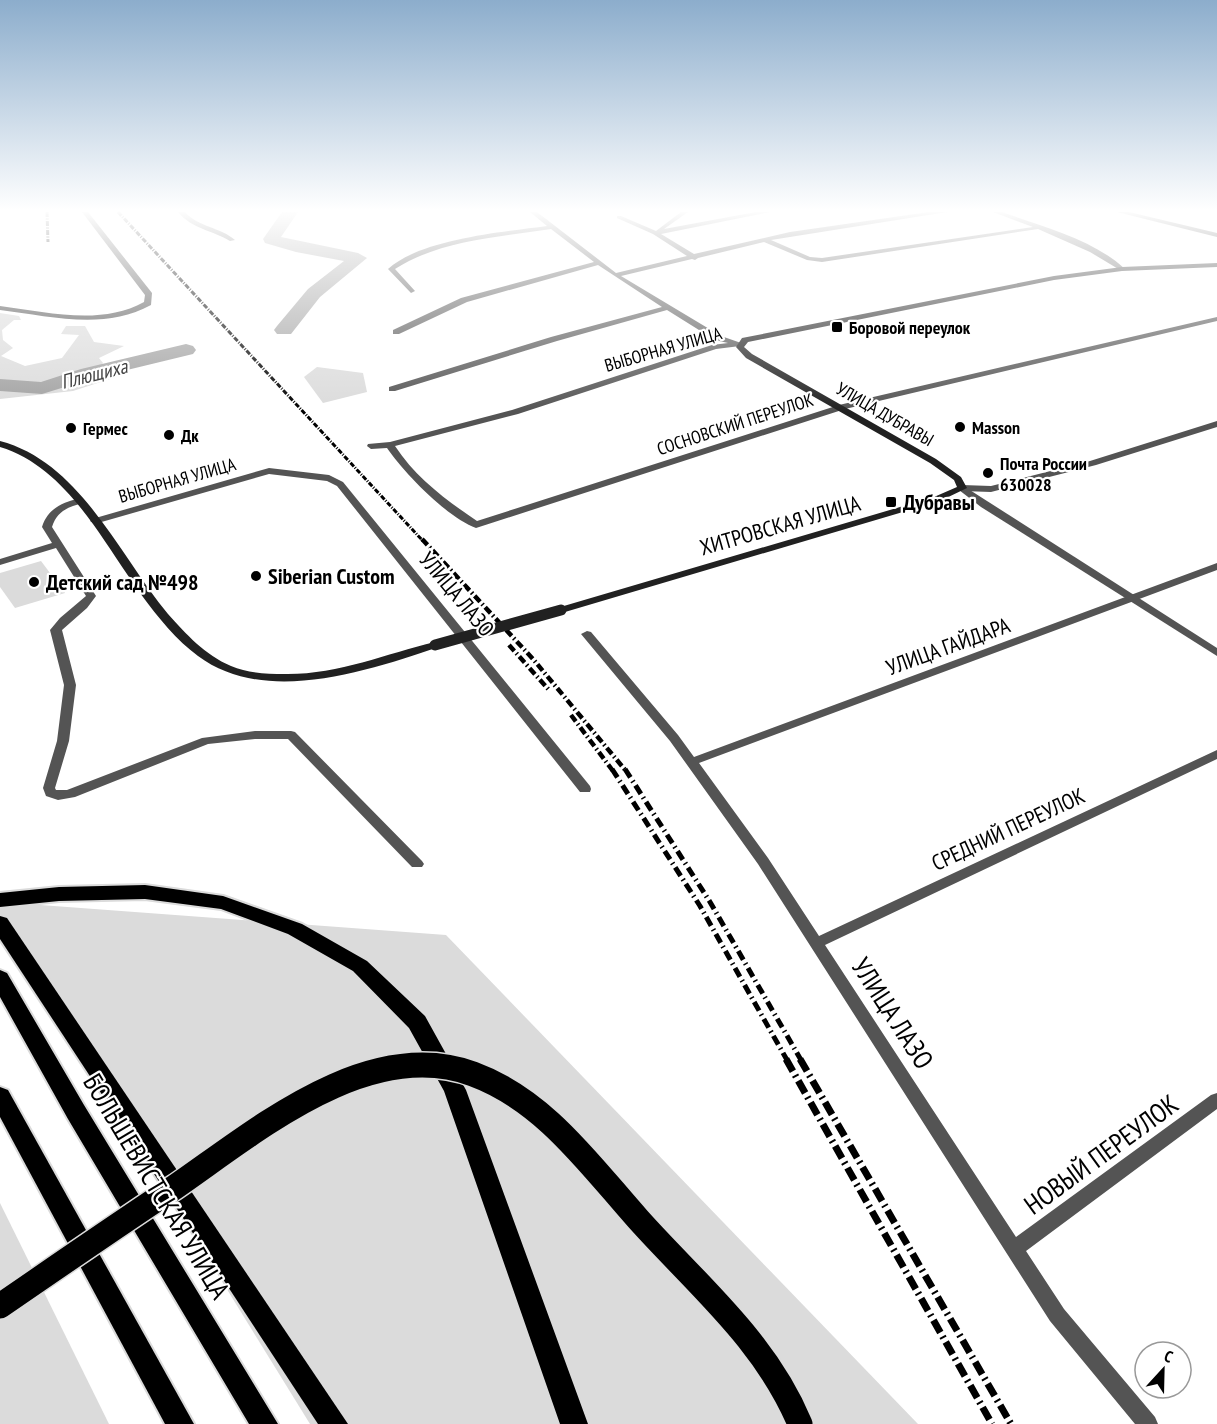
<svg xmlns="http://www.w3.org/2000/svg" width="1217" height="1424" font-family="'PT Sans Narrow',sans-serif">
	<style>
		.green { fill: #dbdbdb }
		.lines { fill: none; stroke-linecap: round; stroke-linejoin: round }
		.river { fill: #a2a2a2; fill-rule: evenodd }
		.trunk-casing { stroke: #dbdbdb; stroke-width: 4 }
		.minor { fill: #545454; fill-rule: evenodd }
		.tertiary { fill: #545454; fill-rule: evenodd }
		.secondary { fill: #212121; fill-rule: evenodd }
		.trunk { fill: #000; fill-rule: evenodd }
		.rail-far3 { stroke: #000; stroke-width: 3; stroke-dasharray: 5 1.5 1 1.5; stroke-linecap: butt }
		.rail-far2 { stroke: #000; stroke-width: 4.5; stroke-dasharray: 8 3 1.5 3; stroke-linecap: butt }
		.rail-far1 { stroke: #000; stroke-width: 5; stroke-dasharray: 10 4 1.5 4; stroke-linecap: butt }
		.rail { stroke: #000; stroke-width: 7; stroke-dasharray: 14 4.5 2 4.5; stroke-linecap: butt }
		.trunk-bridge-casing { stroke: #dbdbdb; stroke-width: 28; stroke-linecap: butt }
		.secondary-bridge { stroke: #212121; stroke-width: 11 }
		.trunk-bridge { stroke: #000; stroke-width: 25 }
		.poi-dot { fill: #000; stroke: #fff; stroke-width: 2 }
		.labels { text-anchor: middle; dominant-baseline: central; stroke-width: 4.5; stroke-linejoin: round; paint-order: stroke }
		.far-poi-label { font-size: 18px; font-weight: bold; fill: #000; stroke: #fff; text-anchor: start }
		.far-street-label { font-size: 18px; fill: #000; stroke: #fff }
		.far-water-label { font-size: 20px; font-style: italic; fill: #434343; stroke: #fff }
		.poi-label { font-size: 22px; font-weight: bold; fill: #000; stroke: #fff; text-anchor: start }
		.street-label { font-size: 22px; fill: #000; stroke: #fff }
		.near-street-label { font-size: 27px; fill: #000; stroke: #fff }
	</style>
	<rect width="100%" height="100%" fill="#fff"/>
	<!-- green -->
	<g class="green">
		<polygon points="0,313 19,316 21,320 14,320 2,330 3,340 13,348 1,356 25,366 62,358 79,335 61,334 66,326 85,326 94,342 124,346 99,358 103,363 96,373 100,376 116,377 73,391 0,399"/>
		<polygon points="317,367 363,373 367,392 323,403 304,377"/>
		<polygon points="41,561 65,593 15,608 0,587 0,573"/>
		<polygon points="0,902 446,935 918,1424 310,1424 0,921"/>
		<polygon points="0,1203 109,1424 0,1424"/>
	</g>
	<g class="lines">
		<!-- river -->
		<g class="river">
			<polygon points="282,212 298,212 281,237 358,253 367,258 320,297 291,334 277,334 274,330 277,326 308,289 344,261 296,252 265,243 263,239"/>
			<polygon points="186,344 193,346 196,350 193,354 94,378 42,394 0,391 0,379 41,382 81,369"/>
		</g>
		<defs>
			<g id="trunk">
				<polygon points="145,885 223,896 302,924 367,961 425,1016 466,1090 588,1424 560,1424 444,1091 409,1028 353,971 288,934 221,909 145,899 59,901 0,907 0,893 59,887"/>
				<polygon points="0,916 7,918 348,1424 318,1424 0,939"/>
				<polygon points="0,970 7,973 84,1105 278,1424 249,1424 68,1119 0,997"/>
				<polygon points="0,1087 8,1090 194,1424 165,1424 0,1117"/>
			</g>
		</defs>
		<!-- trunk casing -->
		<use href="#trunk" class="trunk-casing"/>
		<!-- minor -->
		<g class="minor">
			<path d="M178 212H185C198 227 220 227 235 240L230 241C212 230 192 229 178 212Z"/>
			<path d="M530 212H537L616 273 687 256 653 234 617 218V216H621L656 231 681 212H688L664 229 756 212H770L661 234 694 254 790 232 929 212H947L771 240 810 257 822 258 1033 227 993 212H1002C1043 227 1093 239 1125 269L1120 270 1090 252 1038 229 822 262 807 260 764 242 698 258 695 260 692 259 621 276 721 336 744 344 740 346 716 349 518 414 395 446C416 478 446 500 477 521L839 405 1217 317V321L845 409 476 528C448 518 404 473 387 448L371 449 367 446 368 444 390 442 512 410 712 345 728 343 715 340 667 310 557 341 395 391H389V387L551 337 662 307 598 265 467 302 399 334H393V330L461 298 594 262 551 229C499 237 440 240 395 269L415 291 411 293 388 269C421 239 503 232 547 226Z"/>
			<polygon points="1217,421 1217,427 1096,465 991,492 962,491 957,488 962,485 991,486 1090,461"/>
			<polygon points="269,468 329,475 343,482 590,786 591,789 590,792 580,792 337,486 327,481 269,474 98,523 95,524 90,521 92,519"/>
			<path d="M80 498 83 499V503C68 507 57 511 52 527L96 596 87 608 62 630 76 685 69 741 55 788 56 790H67L202 738 255 731H291L295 732 422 861 424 864 422 867H412L288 739H255L208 744 75 797 58 800 46 796 43 788 57 741 64 685 50 630 60 618 86 596 56 548 0 565V559L52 543 42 527C48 508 62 503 80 498Z"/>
			<polygon points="1217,563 1217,570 699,763 768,858 819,936 1217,750 1217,759 825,945 1016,1237 1211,1095 1217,1093 1217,1109 1026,1251 1064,1309 1155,1417 1158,1424 1135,1424 1050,1321 758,864 670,741 581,634 587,631 591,632 678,735 694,757"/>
		</g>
		<!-- tertiary -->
		<g class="tertiary">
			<path d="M82 212H88L152 293 151 305C104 331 50 316 0 310V306C47 312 101 326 144 302L145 295Z"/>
			<polygon points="962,485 1217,648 1217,656 981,507 959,490 959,486"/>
		</g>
		<!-- secondary -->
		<g class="secondary">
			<polygon points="1117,212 1129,212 1217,233 1217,237"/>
			<polygon points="1217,263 1217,267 1122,271 1054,280 748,342 744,347 752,354 936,459 961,477 967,488 940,501 565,612 561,613 556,610 557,608 934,497 957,487 954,480 930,463 746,358 736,347 742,338 1054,276 1122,267"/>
			<path d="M0 441C80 462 119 555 168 614 186 634 205 655 231 666 247 673 267 674 284 674 337 675 385 654 435 642L441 645 439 647C367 671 265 706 198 656 156 625 123 566 93 524 69 491 40 459 0 447Z"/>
		</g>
		<!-- trunk -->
		<use href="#trunk" class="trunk"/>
		<!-- rail-far3 -->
		<g class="rail-far3">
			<polyline points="47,212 48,242"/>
			<polyline points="118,212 423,541"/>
		</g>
		<!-- rail-far2 -->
		<g class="rail-far2">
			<polyline points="422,539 533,659 626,771"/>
			<polyline points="509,645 549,690"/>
			<polyline points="571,715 613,771"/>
		</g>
		<!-- rail-far1 -->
		<g class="rail-far1">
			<polyline points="612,769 700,906 787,1060"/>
			<polyline points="625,769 710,902 801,1060"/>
		</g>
		<!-- rail -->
		<g class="rail">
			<polyline points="786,1059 992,1424"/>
			<polyline points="800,1059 1011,1424"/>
		</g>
		<defs>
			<path id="trunk-bridge" d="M0 1306C58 1266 116 1226 175 1187 255 1132 368 1035 473 1074 544 1100 589 1164 638 1219 697 1285 765 1340 800 1424"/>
		</defs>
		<!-- trunk-bridge casing -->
		<use href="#trunk-bridge" class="trunk-bridge-casing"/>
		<!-- secondary-bridge -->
		<polyline class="secondary-bridge" points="435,645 561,610"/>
		<!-- trunk-bridge -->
		<use href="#trunk-bridge" class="trunk-bridge"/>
	</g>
	<!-- sky -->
	<linearGradient id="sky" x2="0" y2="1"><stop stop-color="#8cadcc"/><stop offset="0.51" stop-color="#fff"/><stop offset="1" stop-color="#fff" stop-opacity="0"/></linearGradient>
	<rect width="1217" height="412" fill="url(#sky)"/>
	<!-- markers -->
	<g class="poi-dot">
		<rect x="831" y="321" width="12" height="12" rx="3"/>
		<circle cx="960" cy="427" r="6"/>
		<circle cx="71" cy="428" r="6"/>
		<circle cx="169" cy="435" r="6"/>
		<circle cx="988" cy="473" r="6"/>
		<rect x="885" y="496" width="12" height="12" rx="3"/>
		<circle cx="256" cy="576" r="6"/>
		<circle cx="34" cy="582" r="6"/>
	</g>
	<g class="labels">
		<!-- far-poi labels -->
		<g class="far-poi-label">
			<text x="849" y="327">Боровой переулок</text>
			<text x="972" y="427">Masson</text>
			<text x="83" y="428">Гермес</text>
			<text x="181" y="435">Дк</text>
			<text x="1000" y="463">Почта России<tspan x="1000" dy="21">630028</tspan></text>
		</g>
		<!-- far-street labels -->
		<g class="far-street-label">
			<text transform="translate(663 349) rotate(-16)">ВЫБОРНАЯ УЛИЦА</text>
			<text transform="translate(885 414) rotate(30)">УЛИЦА ДУБРАВЫ</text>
			<text transform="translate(735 424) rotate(-18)">СОСНОВСКИЙ ПЕРЕУЛОК</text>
			<text transform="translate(177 480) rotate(-16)">ВЫБОРНАЯ УЛИЦА</text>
		</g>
		<!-- far-water labels -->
		<g class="far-water-label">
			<text transform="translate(94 374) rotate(-14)">Плющиха</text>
		</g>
		<!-- poi labels -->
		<g class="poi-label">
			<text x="903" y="502">Дубравы</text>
			<text x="268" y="576">Siberian Custom</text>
			<text x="46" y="582">Детский сад №498</text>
		</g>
		<!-- street labels -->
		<g class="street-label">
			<text transform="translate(780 525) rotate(-16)">ХИТРОВСКАЯ УЛИЦА</text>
			<text transform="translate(457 594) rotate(50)">УЛИЦА ЛАЗО</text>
			<text transform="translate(948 646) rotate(-20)">УЛИЦА ГАЙДАРА</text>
			<text transform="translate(1008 829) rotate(-25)">СРЕДНИЙ ПЕРЕУЛОК</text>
		</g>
		<!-- near-street labels -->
		<g class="near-street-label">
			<text transform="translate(893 1013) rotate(57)">УЛИЦА ЛАЗО</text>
			<text transform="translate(1101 1154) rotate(-36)">НОВЫЙ ПЕРЕУЛОК</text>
			<text transform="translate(157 1186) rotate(59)">БОЛЬШЕВИСТСКАЯ УЛИЦА</text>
		</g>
	</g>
	<!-- north arrow -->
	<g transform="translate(1163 1370) rotate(22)"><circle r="28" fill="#ffffff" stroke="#999999" stroke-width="1.5"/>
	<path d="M0-4.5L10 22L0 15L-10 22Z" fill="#000000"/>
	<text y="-9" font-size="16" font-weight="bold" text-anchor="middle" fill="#000000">С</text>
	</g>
</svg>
